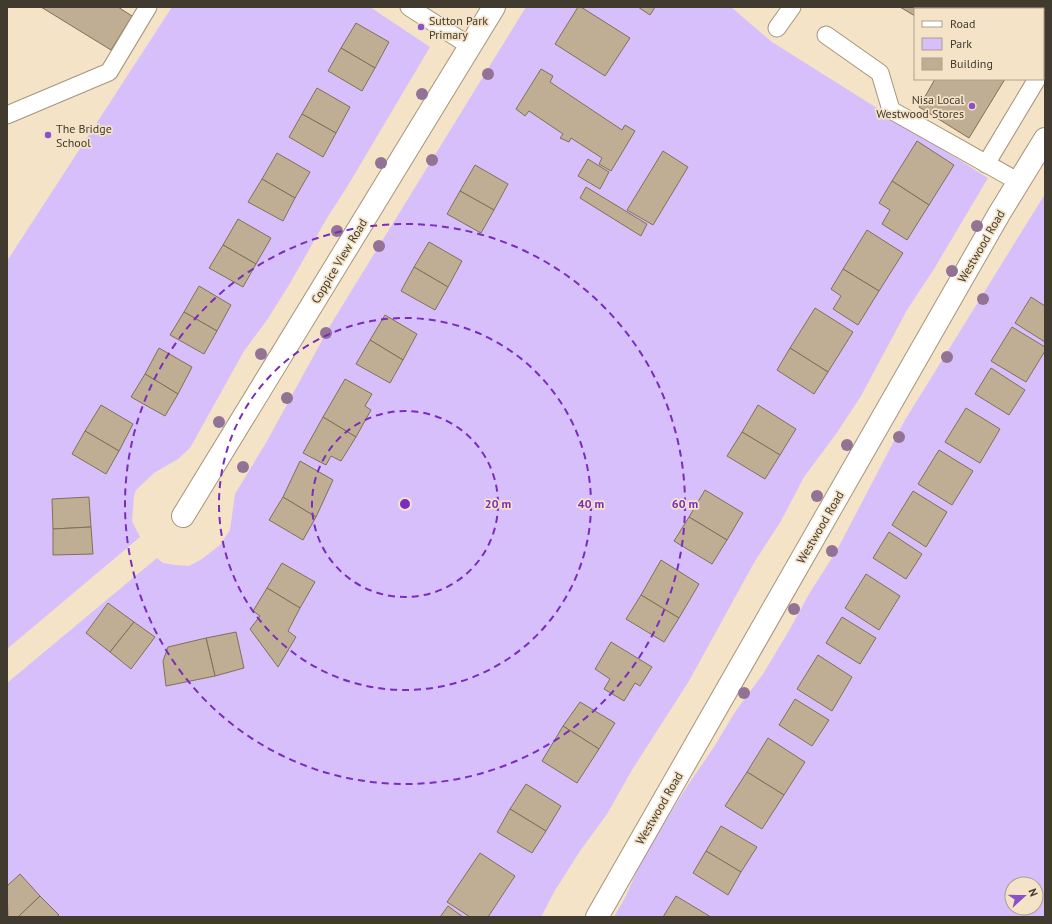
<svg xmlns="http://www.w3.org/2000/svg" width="1052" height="924" font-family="'PT Sans',sans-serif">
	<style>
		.green { fill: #d7bffb; fill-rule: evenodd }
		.building { fill: #bfae93; stroke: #807057 }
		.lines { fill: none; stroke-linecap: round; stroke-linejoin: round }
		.lane-casing { stroke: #a5957b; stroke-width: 19 }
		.street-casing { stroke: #a5957b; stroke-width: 24 }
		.lane { stroke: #fff; stroke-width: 17 }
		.street { stroke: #fff; stroke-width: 22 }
		.tree { fill: #937395 }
		.ring { fill: none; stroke: #7b2cbf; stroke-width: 2; stroke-dasharray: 7 5 }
		.poi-dot { fill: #8a51c8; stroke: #f4e3c7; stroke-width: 1.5 }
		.labels { text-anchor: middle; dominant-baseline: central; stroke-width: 3.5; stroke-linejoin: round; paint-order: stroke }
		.poi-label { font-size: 12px; fill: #413a2f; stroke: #f4e3c7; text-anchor: start }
		.street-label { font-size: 12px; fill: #413a2f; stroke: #f4e3c7 }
		.centre { fill: #7b2cbf; stroke: #f4e3c7; stroke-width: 2 }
		.ring-label { font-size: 12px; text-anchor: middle; font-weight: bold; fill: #7b2cbf; stroke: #f4e3c7; stroke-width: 3.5; stroke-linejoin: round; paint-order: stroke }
	</style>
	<rect width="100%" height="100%" fill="#f4e3c7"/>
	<!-- green -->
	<g class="green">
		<polygon points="172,7 370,7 430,47 347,187 327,218 289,285 267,320 244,351 190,448 178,459 154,473 136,490 134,496 132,521 140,537 7,649 7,261"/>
		<polygon points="526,7 731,7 772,42 988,178 934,269 907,310 861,396 836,434 804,477 781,521 755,561 689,681 632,770 607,814 580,851 554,892 541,917 7,917 7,683 157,558 163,563 175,565 189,566 202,559 220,545 230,530 235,494 267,441 331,324"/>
		<path d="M1045 194V917H614L626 896 642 859 688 785 714 747 735 712 763 674 790 629 809 594 837 550 905 420ZM1012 884H1036V908H1012Z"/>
	</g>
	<!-- building -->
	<g class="building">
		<polygon points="41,7 118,7 132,16 111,50"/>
		<polygon points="578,7 581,7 630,38 605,76 555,44"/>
		<polygon points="638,7 655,7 650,15"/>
		<polygon points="900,7 1030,7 1030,9 915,9 915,16"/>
		<polygon points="356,23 389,42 375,68 341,48"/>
		<polygon points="341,48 375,68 362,91 328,71"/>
		<polygon points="541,69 553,76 550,82 622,130 625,125 635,131 611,171 599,164 602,158 571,138 569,142 560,138 563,134 529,111 525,116 516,109"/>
		<polygon points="935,79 1005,79 969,138 919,107"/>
		<polygon points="317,88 350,107 336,133 302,114"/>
		<polygon points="302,114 336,133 323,157 289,137"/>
		<polygon points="917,141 954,165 929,205 892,181"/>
		<polygon points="663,151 688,167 653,225 627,210"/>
		<polygon points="277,153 310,172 295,198 262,179"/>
		<polygon points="588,159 609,172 600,189 578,176"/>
		<polygon points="475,165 508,184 494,210 460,191"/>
		<polygon points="262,179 295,198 283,221 248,202"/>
		<polygon points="892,181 929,205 907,240 882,224 890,210 879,203"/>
		<polygon points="586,187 647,224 641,236 580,198"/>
		<polygon points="460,191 494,210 481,233 447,214"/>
		<polygon points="238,219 271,238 256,264 223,245"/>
		<polygon points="867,230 903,253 879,291 843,269"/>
		<polygon points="429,242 462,261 448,287 414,267"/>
		<polygon points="223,245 256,264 243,287 209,268"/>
		<polygon points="414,267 448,287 435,310 401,291"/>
		<polygon points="843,269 879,291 858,325 833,309 841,296 831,289"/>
		<polygon points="199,286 231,305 217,331 184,312"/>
		<polygon points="1031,297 1045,306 1045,342 1015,323"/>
		<polygon points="815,308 853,332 828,372 790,348"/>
		<polygon points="184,312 217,331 204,354 170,335"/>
		<polygon points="385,315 417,334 403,360 370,340"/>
		<polygon points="1012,327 1045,347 1045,351 1026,382 991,361"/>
		<polygon points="370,340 403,360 390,383 356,364"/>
		<polygon points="159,348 192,367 178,394 145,374"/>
		<polygon points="790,348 828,372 814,394 777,370"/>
		<polygon points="991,368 1025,390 1009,415 975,394"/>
		<polygon points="145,374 178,394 165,416 131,397"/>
		<polygon points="345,379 372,394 365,406 371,410 356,437 323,417"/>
		<polygon points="101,405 133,424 119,451 85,431"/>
		<polygon points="758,405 796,429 780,455 742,432"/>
		<polygon points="966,408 1000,429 980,463 945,442"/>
		<polygon points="323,417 356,437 341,461 331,456 326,465 303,453"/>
		<polygon points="85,431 119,451 106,474 72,454"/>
		<polygon points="742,432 780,455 765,479 727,456"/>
		<polygon points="939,450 973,471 952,505 918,484"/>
		<polygon points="300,461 333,480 316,517 283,497"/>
		<polygon points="705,490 743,513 727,540 689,517"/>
		<polygon points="913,491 947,512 926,547 892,525"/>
		<polygon points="89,497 91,527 53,529 52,499"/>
		<polygon points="283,497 316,517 303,540 269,520"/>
		<polygon points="689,517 727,540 712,564 674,541"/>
		<polygon points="91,527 93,554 53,555 53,529"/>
		<polygon points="889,532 922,554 906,579 873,558"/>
		<polygon points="661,560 699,584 679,618 641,595"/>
		<polygon points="282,563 315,582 300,608 267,588"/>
		<polygon points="866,574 900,596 879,630 845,608"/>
		<polygon points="267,588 300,608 288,631 296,637 278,667 250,629 260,616 253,611"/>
		<polygon points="641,595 679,618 664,642 626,619"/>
		<polygon points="108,603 134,622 110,652 86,633"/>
		<polygon points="842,617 876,638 860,664 826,643"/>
		<polygon points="134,622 155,637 131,669 110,652"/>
		<polygon points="236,632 244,668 215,676 206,638"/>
		<polygon points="206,638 215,676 166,686 163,661 168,647"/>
		<polygon points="611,642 652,667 640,686 635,683 624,701 604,689 610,679 595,669"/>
		<polygon points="818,655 852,677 832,711 797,689"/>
		<polygon points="795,699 829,720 812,746 779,725"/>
		<polygon points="580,702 615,723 599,749 563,726"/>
		<polygon points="563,726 599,749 577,783 542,761"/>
		<polygon points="768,738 805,762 784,795 747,772"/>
		<polygon points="747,772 784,795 762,829 725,806"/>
		<polygon points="526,784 561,806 546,831 510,809"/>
		<polygon points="510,809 546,831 532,853 497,832"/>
		<polygon points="721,826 757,847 741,872 706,851"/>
		<polygon points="706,851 741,872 728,895 693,873"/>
		<polygon points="480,853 515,876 488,917 470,917 447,902"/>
		<polygon points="20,874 40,896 18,917 8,917 7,886"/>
		<polygon points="40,896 59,915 56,917 18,917"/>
		<polygon points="676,896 711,917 663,917"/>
		<polygon points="448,906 463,917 440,917"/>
	</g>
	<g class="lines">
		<defs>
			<g id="lane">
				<polyline points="409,7 470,46"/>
				<polyline points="777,28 792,7"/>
				<polyline points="826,35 880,73 891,110 1019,182"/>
				<polyline points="7,115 109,72 148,7"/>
				<polyline points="986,164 1037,79"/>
			</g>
			<g id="street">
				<polyline points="183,516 494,7"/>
				<polyline points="597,917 999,214 1045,139"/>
			</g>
		</defs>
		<!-- lane casing -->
		<use href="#lane" class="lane-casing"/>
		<!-- street casing -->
		<use href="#street" class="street-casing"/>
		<!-- lane -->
		<use href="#lane" class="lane"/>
		<!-- street -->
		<use href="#street" class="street"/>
	</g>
	<!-- trees -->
	<g class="tree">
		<circle cx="488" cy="74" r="6"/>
		<circle cx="422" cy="94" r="6"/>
		<circle cx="432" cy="160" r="6"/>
		<circle cx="381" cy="163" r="6"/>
		<circle cx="977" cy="226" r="6"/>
		<circle cx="337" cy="231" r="6"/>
		<circle cx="379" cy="246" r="6"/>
		<circle cx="952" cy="271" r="6"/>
		<circle cx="983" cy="299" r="6"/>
		<circle cx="326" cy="333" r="6"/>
		<circle cx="261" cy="354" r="6"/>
		<circle cx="947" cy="357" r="6"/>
		<circle cx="287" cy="398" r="6"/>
		<circle cx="219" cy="422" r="6"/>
		<circle cx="899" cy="437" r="6"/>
		<circle cx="847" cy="445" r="6"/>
		<circle cx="243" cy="467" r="6"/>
		<circle cx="817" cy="496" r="6"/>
		<circle cx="832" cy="551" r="6"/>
		<circle cx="794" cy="609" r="6"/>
		<circle cx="744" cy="693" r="6"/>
	</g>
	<!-- distance rings -->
	<g class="ring">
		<circle cx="405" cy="504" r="93"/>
		<circle cx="405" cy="504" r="186"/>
		<circle cx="405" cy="504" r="280"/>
	</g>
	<!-- markers -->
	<g class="poi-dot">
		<circle cx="421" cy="27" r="4"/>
		<circle cx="972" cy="106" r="4"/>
		<circle cx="48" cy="135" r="4"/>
	</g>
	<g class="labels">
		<!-- poi labels -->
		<g class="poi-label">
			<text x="429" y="20">Sutton Park<tspan x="429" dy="14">Primary</tspan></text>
			<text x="964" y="99" text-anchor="end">Nisa Local<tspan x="964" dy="14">Westwood Stores</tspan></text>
			<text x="56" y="128">The Bridge<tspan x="56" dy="14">School</tspan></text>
		</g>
		<!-- street labels -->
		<g class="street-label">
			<text transform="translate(981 246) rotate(-60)">Westwood Road</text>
			<text transform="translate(339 261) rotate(-59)">Coppice View Road</text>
			<text transform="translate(820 527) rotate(-60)">Westwood Road</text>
			<text transform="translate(659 808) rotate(-60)">Westwood Road</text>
		</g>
	</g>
	<circle cx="405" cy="504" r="6" class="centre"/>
	<g class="ring-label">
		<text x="498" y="508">20 m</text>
		<text x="591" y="508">40 m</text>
		<text x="685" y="508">60 m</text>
	</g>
	<!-- border -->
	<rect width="1052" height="924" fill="none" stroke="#413a2f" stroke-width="16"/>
	<!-- legend -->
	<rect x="914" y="8" width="130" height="72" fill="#f4e3c7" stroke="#ac9f8a"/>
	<rect x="922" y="21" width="20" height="6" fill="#ffffff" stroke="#ac9f8a"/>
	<text x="950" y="28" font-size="12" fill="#413a2f">Road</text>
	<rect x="922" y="38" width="20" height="12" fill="#d7bffb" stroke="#ac9f8a"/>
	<text x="950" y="48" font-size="12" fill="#413a2f">Park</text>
	<rect x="922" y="58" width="20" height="12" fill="#bfae93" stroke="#ac9f8a"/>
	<text x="950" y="68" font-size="12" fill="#413a2f">Building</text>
	<!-- north arrow -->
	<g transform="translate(1024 896) rotate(69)"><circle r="19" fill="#f4e3c7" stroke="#ac9f8a"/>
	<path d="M0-3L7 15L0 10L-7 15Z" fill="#8a51c8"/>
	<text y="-6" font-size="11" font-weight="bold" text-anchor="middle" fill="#413a2f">N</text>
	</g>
</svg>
